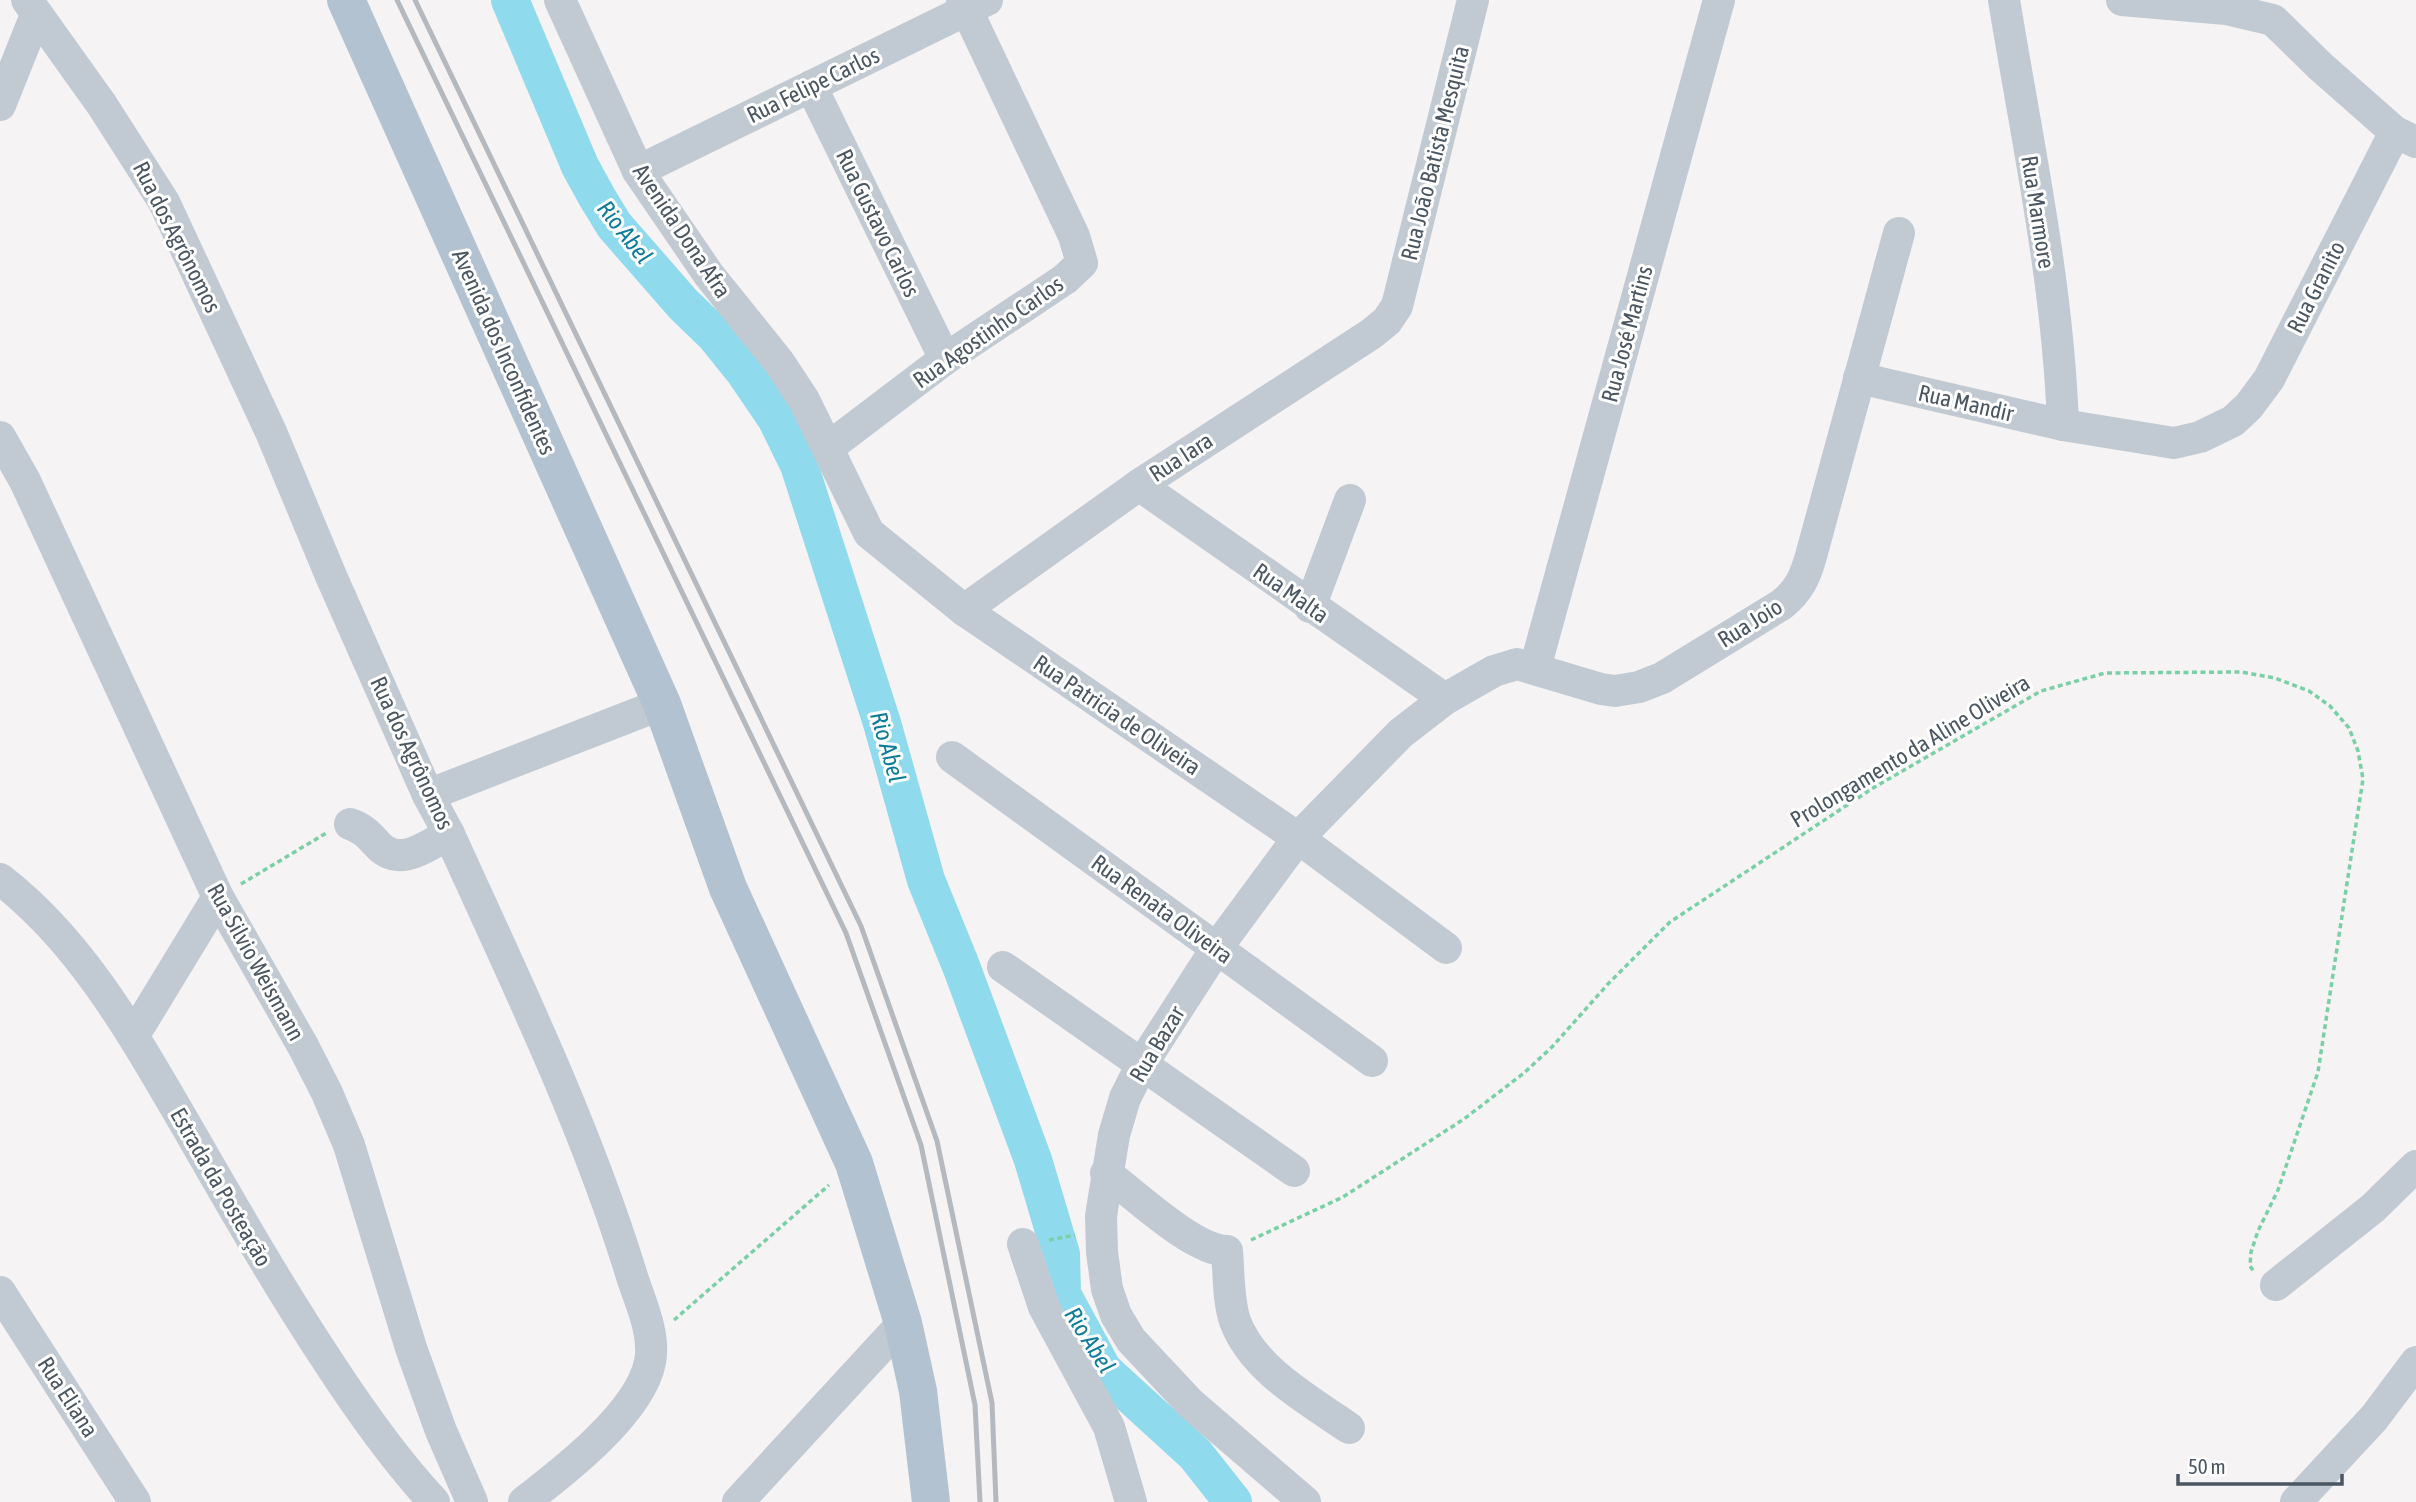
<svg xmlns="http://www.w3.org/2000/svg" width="2416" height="1502" font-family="'Asap Condensed',sans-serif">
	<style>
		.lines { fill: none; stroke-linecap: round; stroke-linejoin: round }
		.river { stroke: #90daee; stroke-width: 38 }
		.path { stroke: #7ad0a6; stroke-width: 3.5; stroke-dasharray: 5 3.5; stroke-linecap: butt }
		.minor { stroke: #c1cad2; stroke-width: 32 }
		.major { stroke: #b3c2d1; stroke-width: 38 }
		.rail { stroke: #b5b8bd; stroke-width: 5 }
		.labels { text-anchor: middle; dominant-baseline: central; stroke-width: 6; stroke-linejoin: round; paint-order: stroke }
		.street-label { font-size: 23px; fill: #4a5661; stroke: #fff }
		.water-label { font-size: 24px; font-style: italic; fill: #0c7c9b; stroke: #fff }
	</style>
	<rect width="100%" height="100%" fill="#f5f3f3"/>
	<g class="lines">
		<!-- river -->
		<polyline class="river" points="510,0 580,166 597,197 614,225 683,304 715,335 744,371 776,418 799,465 882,723 926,880 961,966 1033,1160 1061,1254 1062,1294 1103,1370 1195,1454 1233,1502"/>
		<!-- path -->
		<g class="path">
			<polyline points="241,884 328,832"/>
			<polyline points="1049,1240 1075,1235"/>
			<polyline points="1251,1240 1343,1197 1464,1119 1524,1073 1552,1047 1608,984 1670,922 1873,788 2041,691 2105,673 2241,672 2275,678 2309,691 2330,706 2349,728 2358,751 2363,779 2318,1072 2278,1190 2258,1231 2251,1252 2250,1266 2255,1273"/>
			<polyline points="674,1320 829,1185"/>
		</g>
		<!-- minor -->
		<g class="minor">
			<path d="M27 0 102 105 164 202 271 432 331 576 428 795 449 834C514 978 583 1119 630 1270 638 1298 656 1332 650 1362 640 1413 563 1472 524 1502"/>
			<polyline points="560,0 638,171 709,275 779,362 804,400 869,533 964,610 1298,838 1446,948"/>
			<path d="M2004 0C2027 141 2058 282 2063 425"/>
			<polyline points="2122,0 2226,9 2273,20 2320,66 2395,132 2416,142"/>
			<polyline points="811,86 945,359"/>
			<polyline points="0,105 36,15"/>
			<polyline points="638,171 987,0"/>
			<polyline points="1859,378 2063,425 2174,443 2200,437 2233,421 2249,406 2269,379 2395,132"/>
			<polyline points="0,437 25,481 218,897 303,1046 327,1093 349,1145 411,1348 441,1431 472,1502"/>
			<polyline points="829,447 945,359 1065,279 1082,263 1074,236 962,0"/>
			<polyline points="1139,485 1445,699"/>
			<polyline points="1310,607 1350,500"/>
			<polyline points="964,610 1139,485 1371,334 1387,321 1397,306 1473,0"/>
			<polyline points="1535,668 1719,0"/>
			<polyline points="952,757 1372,1061"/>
			<polyline points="428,795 662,704"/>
			<path d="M350 824C362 828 368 834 376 843 398 869 425 847 449 834"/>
			<path d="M0 879C83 943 135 1038 187 1127 233 1207 278 1286 329 1363 361 1412 394 1459 434 1502"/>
			<polyline points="1003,967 1294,1171"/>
			<polyline points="134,1035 218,897"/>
			<path d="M1106 1173C1135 1195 1193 1250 1227 1251 1229 1274 1228 1300 1235 1321 1253 1370 1309 1400 1349 1428"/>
			<polyline points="1023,1244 1044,1307 1109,1427 1131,1502"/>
			<polyline points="2276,1285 2373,1208 2416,1166"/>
			<polyline points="0,1292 135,1502"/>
			<polyline points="738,1502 903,1323"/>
			<path d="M1305 1502 1190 1403 1131 1340 1116 1315 1107 1289 1102 1252 1101 1216 1114 1135 1125 1098 1142 1064 1216 949 1298 838 1401 733 1445 699 1494 671 1517 664 1601 689 1615 691 1639 687 1662 678 1781 605C1799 591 1805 577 1811 556L1899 233"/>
			<polyline points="2296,1502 2374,1418 2416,1362"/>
		</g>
		<!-- major -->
		<polyline class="major" points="346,0 662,704 728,888 854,1163 903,1323 918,1391 931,1502"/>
		<!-- rail -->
		<g class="rail">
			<polyline points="397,0 846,933 921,1145 975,1405 980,1502"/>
			<polyline points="415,0 861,926 937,1141 992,1403 996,1502"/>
		</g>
	</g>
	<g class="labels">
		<!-- street labels -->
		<g class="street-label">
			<text transform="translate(813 85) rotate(-26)">Rua Felipe Carlos</text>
			<text transform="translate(1435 153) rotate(-76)">Rua João Batista Mesquita</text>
			<text transform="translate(2038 212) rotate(81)">Rua Marmore</text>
			<text transform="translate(878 223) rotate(64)">Rua Gustavo Carlos</text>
			<text transform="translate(682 231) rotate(56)">Avenida Dona Afra</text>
			<text transform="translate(177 237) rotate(63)">Rua dos Agrônomos</text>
			<text transform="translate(2316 287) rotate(-63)">Rua Granito</text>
			<text transform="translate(988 332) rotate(-35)">Rua Agostinho Carlos</text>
			<text transform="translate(1627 334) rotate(-75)">Rua José Martins</text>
			<text transform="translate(504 352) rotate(66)">Avenida dos Inconfidentes</text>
			<text transform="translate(1966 403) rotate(13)">Rua Mandir</text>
			<text transform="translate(1181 457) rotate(-33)">Rua Iara</text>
			<text transform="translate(1291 593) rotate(35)">Rua Malta</text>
			<text transform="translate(1750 623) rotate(-32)">Rua Joio</text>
			<text transform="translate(1117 715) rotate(34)">Rua Patricia de Oliveira</text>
			<text transform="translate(1910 751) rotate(-31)">Prolongamento da Aline Oliveira</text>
			<text transform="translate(412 753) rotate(65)">Rua dos Agrônomos</text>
			<text transform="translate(1162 909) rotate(36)">Rua Renata Oliveira</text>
			<text transform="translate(256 962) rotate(61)">Rua Silvio Weismann</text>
			<text transform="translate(1157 1044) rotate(-59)">Rua Bazar</text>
			<text transform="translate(221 1187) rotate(60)">Estrada da Posteação</text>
			<text transform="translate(68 1397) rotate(57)">Rua Eliana</text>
		</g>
		<!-- water labels -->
		<g class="water-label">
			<text transform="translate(625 232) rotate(52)">Rio Abel</text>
			<text transform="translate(888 747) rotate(74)">Rio Abel</text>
			<text transform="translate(1090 1340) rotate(58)">Rio Abel</text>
		</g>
	</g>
	<!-- scale -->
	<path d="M2178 1474v10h164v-10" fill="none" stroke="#4a5661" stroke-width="3.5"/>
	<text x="2188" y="1474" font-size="21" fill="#4a5661" stroke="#ffffff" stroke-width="5" paint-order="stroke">50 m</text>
</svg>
